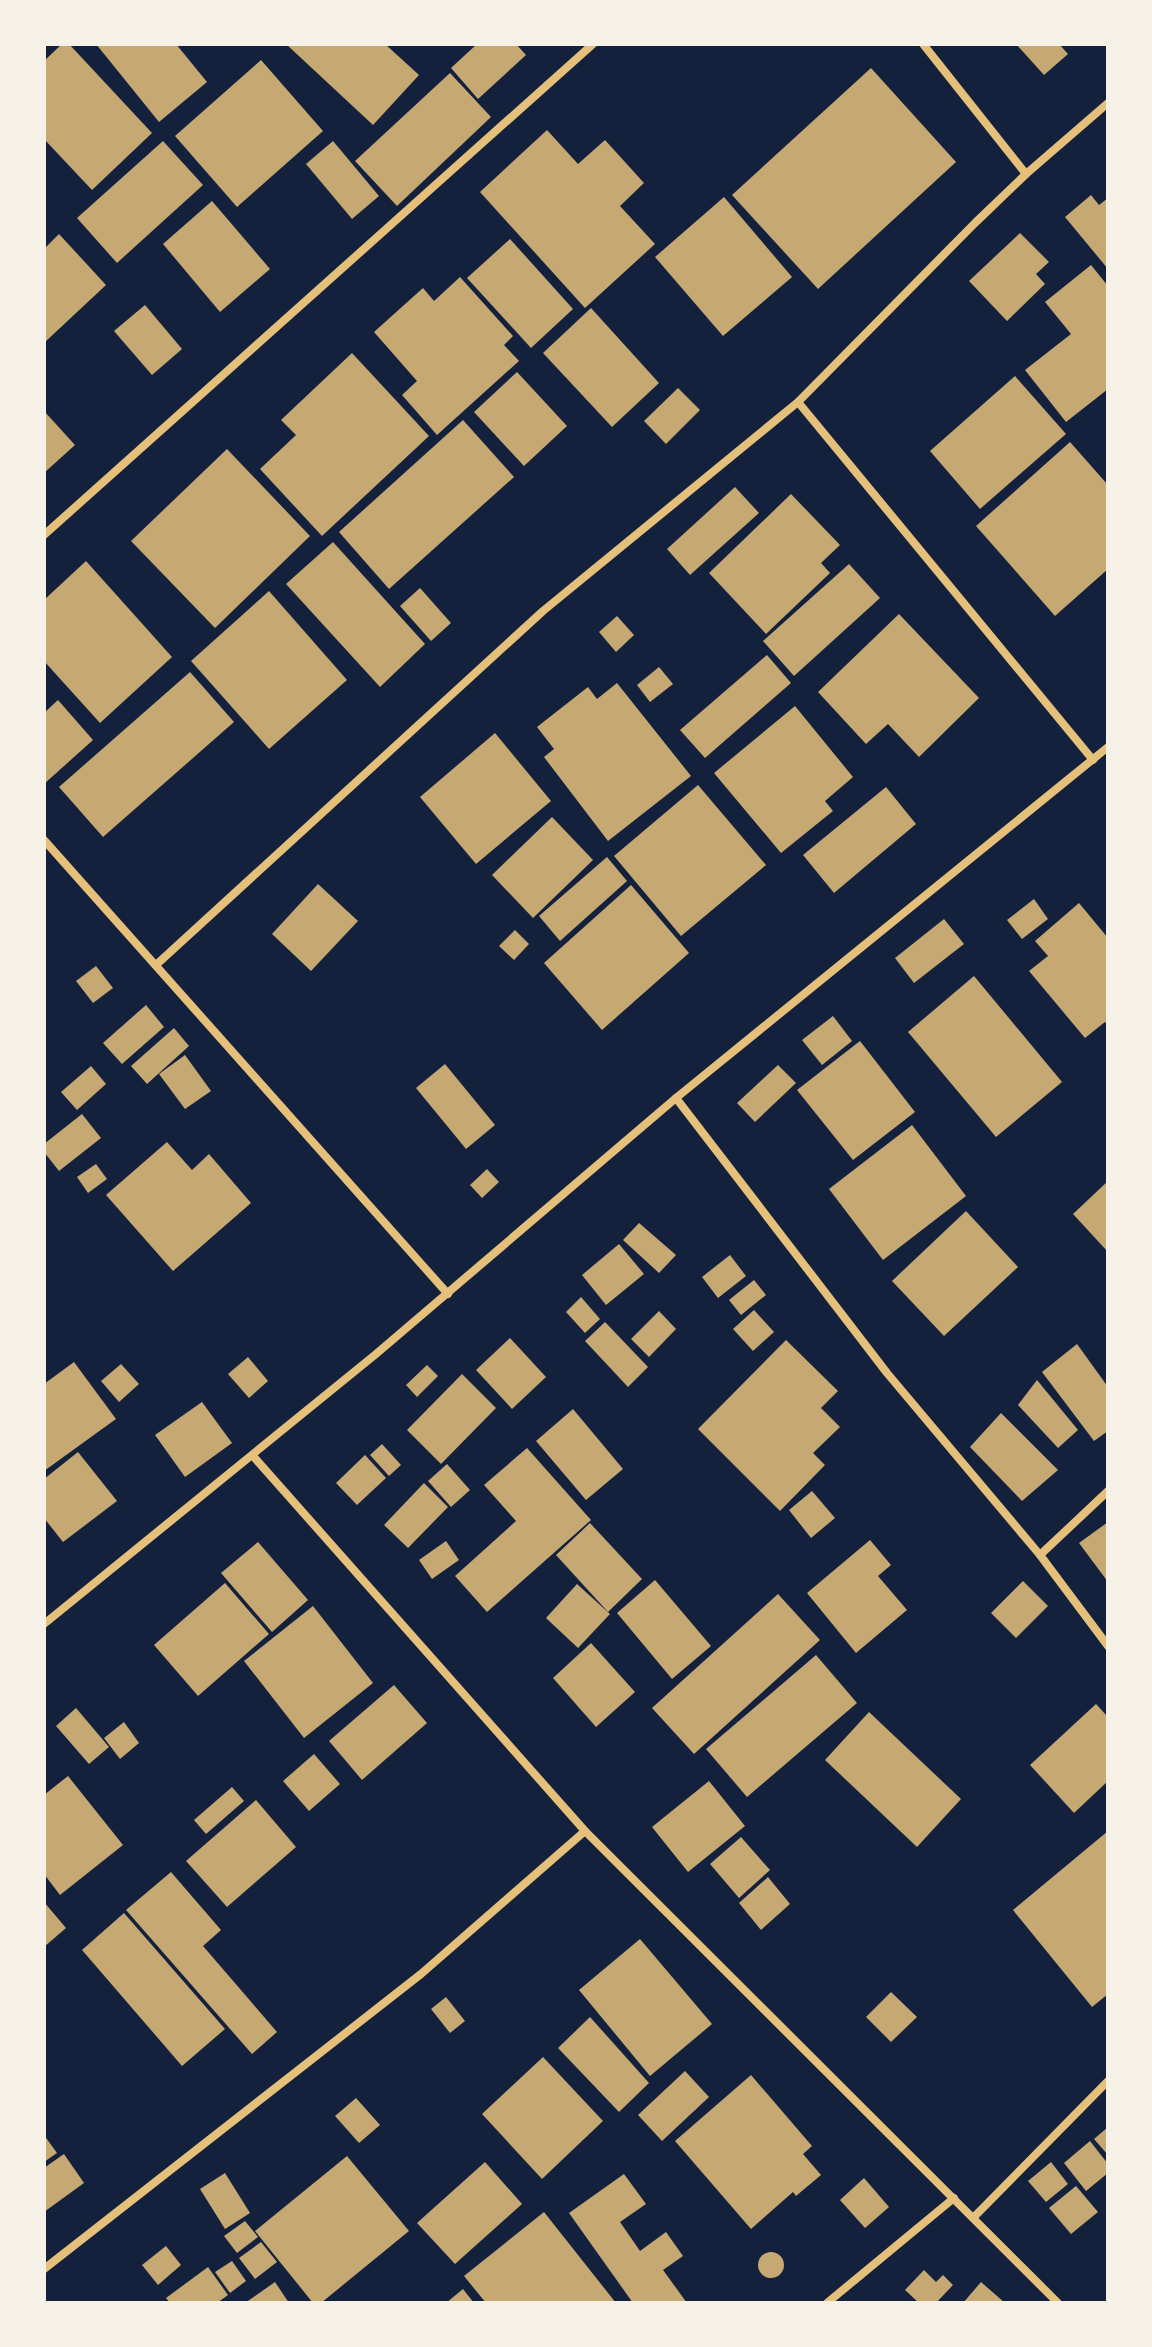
<svg xmlns="http://www.w3.org/2000/svg" width="1152" height="2347" font-family="'Varela Round',sans-serif">
	<style>
		.building { fill: #c6a872 }
		.lines { fill: none; stroke-linecap: round; stroke-linejoin: round }
		.minor { stroke: #e5c07b; stroke-width: 8 }
	</style>
	<rect width="100%" height="100%" fill="#14213d"/>
	<!-- building -->
	<g class="building">
		<polygon points="62,44 69,44 152,133 92,190 44,139 44,61"/>
		<polygon points="96,44 176,44 207,82 159,122"/>
		<polygon points="286,44 385,44 419,75 373,125"/>
		<polygon points="477,44 516,44 526,55 478,99 451,68"/>
		<polygon points="1016,44 1059,44 1068,54 1044,75"/>
		<polygon points="261,60 323,131 237,207 175,136"/>
		<polygon points="871,68 956,162 818,289 732,195"/>
		<polygon points="450,73 491,117 397,206 355,161"/>
		<polygon points="547,130 578,164 605,140 644,183 620,206 655,244 585,308 480,192"/>
		<polygon points="163,141 203,185 117,263 77,218"/>
		<polygon points="333,141 379,196 352,219 306,164"/>
		<polygon points="1091,195 1099,205 1108,198 1108,269 1065,217"/>
		<polygon points="724,197 792,277 723,336 655,257"/>
		<polygon points="212,201 270,269 220,312 163,244"/>
		<polygon points="1020,233 1049,262 1036,274 1045,284 1007,321 969,281"/>
		<polygon points="59,234 106,285 44,343 44,249"/>
		<polygon points="510,239 573,309 531,348 467,278"/>
		<polygon points="1091,265 1108,286 1108,389 1066,422 1025,370 1071,334 1045,302"/>
		<polygon points="460,277 513,336 504,345 519,361 437,435 402,395 417,381 374,332 423,288 434,301"/>
		<polygon points="145,305 182,349 152,375 114,331"/>
		<polygon points="591,308 659,383 612,427 543,353"/>
		<polygon points="352,353 429,436 322,536 260,469 296,435 281,420"/>
		<polygon points="517,372 567,426 524,466 474,412"/>
		<polygon points="1015,376 1066,434 980,509 930,451"/>
		<polygon points="678,388 700,410 666,444 644,421"/>
		<polygon points="44,411 75,445 44,473"/>
		<polygon points="463,420 514,477 389,589 339,532"/>
		<polygon points="1070,442 1108,485 1108,569 1055,616 976,526"/>
		<polygon points="227,449 310,536 215,628 131,541"/>
		<polygon points="735,487 759,513 690,575 667,549"/>
		<polygon points="791,494 840,545 821,563 830,573 766,634 709,573"/>
		<polygon points="333,542 425,644 380,687 286,584"/>
		<polygon points="86,561 172,657 100,723 44,661 44,600"/>
		<polygon points="849,564 880,598 794,676 763,641"/>
		<polygon points="420,588 451,623 431,641 400,606"/>
		<polygon points="269,591 347,680 269,749 191,661"/>
		<polygon points="899,614 979,698 919,757 888,724 866,744 818,692"/>
		<polygon points="617,616 634,635 616,652 599,632"/>
		<polygon points="767,655 791,683 705,758 680,730"/>
		<polygon points="659,667 673,684 650,702 637,685"/>
		<polygon points="190,672 234,722 103,837 59,787"/>
		<polygon points="617,683 691,776 608,841 544,757 554,749 537,727 588,687 597,699"/>
		<polygon points="58,700 93,740 44,784 44,713"/>
		<polygon points="795,706 853,777 825,801 833,811 781,853 714,773"/>
		<polygon points="495,733 551,801 476,864 420,797"/>
		<polygon points="698,785 766,865 681,936 614,856"/>
		<polygon points="886,787 916,824 834,893 803,855"/>
		<polygon points="552,817 593,860 533,918 492,875"/>
		<polygon points="607,857 627,881 560,941 539,916"/>
		<polygon points="318,884 358,921 311,971 272,934"/>
		<polygon points="631,885 689,953 602,1030 544,963"/>
		<polygon points="1034,899 1048,919 1022,939 1007,920"/>
		<polygon points="1079,903 1108,938 1108,1026 1105,1022 1085,1038 1029,971 1048,956 1035,941"/>
		<polygon points="944,919 964,944 914,983 895,958"/>
		<polygon points="515,930 529,944 514,960 499,946"/>
		<polygon points="96,966 113,988 93,1003 76,981"/>
		<polygon points="974,976 1062,1082 996,1137 908,1032"/>
		<polygon points="146,1005 164,1027 122,1064 103,1043"/>
		<polygon points="833,1016 852,1041 822,1065 802,1040"/>
		<polygon points="174,1028 189,1046 147,1084 131,1066"/>
		<polygon points="860,1041 915,1112 853,1160 797,1090"/>
		<polygon points="185,1055 211,1091 185,1109 159,1074"/>
		<polygon points="445,1064 495,1125 466,1149 416,1088"/>
		<polygon points="778,1065 796,1083 755,1122 737,1103"/>
		<polygon points="91,1066 106,1084 77,1110 61,1092"/>
		<polygon points="82,1114 101,1138 59,1171 44,1152 44,1144"/>
		<polygon points="912,1125 966,1196 883,1260 829,1189"/>
		<polygon points="167,1142 192,1170 209,1154 251,1203 173,1271 106,1195"/>
		<polygon points="96,1164 107,1179 88,1193 77,1177"/>
		<polygon points="487,1169 499,1182 482,1198 470,1185"/>
		<polygon points="1108,1181 1108,1252 1073,1214"/>
		<polygon points="966,1211 1018,1267 944,1336 892,1281"/>
		<polygon points="639,1223 676,1255 659,1273 623,1240"/>
		<polygon points="619,1244 644,1274 606,1305 582,1275"/>
		<polygon points="730,1255 746,1276 718,1298 702,1277"/>
		<polygon points="754,1280 766,1295 741,1315 729,1300"/>
		<polygon points="581,1297 600,1319 585,1333 566,1312"/>
		<polygon points="754,1310 774,1332 753,1351 733,1329"/>
		<polygon points="659,1311 676,1329 649,1357 631,1339"/>
		<polygon points="605,1322 648,1367 628,1387 585,1341"/>
		<polygon points="510,1338 546,1377 512,1409 476,1370"/>
		<polygon points="786,1340 838,1391 821,1408 840,1427 813,1453 825,1465 780,1511 698,1429"/>
		<polygon points="1077,1344 1108,1387 1108,1431 1094,1441 1042,1372"/>
		<polygon points="248,1357 268,1381 249,1398 228,1374"/>
		<polygon points="74,1362 116,1419 44,1471 44,1384"/>
		<polygon points="121,1364 139,1384 119,1402 101,1381"/>
		<polygon points="427,1365 438,1376 417,1397 406,1385"/>
		<polygon points="462,1374 496,1408 441,1464 407,1430"/>
		<polygon points="1037,1380 1078,1430 1058,1448 1018,1405"/>
		<polygon points="202,1402 232,1443 185,1477 155,1435"/>
		<polygon points="573,1409 623,1469 586,1500 536,1441"/>
		<polygon points="1001,1413 1058,1470 1022,1501 970,1447"/>
		<polygon points="382,1444 401,1465 389,1476 370,1455"/>
		<polygon points="527,1448 591,1520 487,1612 455,1576 516,1521 484,1485"/>
		<polygon points="78,1452 117,1501 63,1542 44,1518 44,1479"/>
		<polygon points="365,1455 386,1478 357,1505 336,1483"/>
		<polygon points="447,1464 470,1490 451,1507 428,1481"/>
		<polygon points="424,1483 448,1507 408,1548 384,1525"/>
		<polygon points="812,1491 835,1518 811,1538 789,1510"/>
		<polygon points="1108,1522 1108,1582 1079,1543"/>
		<polygon points="590,1523 642,1579 608,1612 556,1555"/>
		<polygon points="870,1540 891,1565 878,1576 907,1610 856,1653 807,1593"/>
		<polygon points="446,1541 459,1560 432,1579 419,1560"/>
		<polygon points="258,1542 308,1600 272,1632 221,1573"/>
		<polygon points="655,1580 711,1646 672,1679 617,1613"/>
		<polygon points="1023,1581 1048,1606 1016,1638 991,1613"/>
		<polygon points="225,1583 269,1634 198,1696 154,1645"/>
		<polygon points="577,1584 610,1614 578,1648 546,1618"/>
		<polygon points="778,1594 820,1640 694,1754 652,1708"/>
		<polygon points="313,1606 373,1683 304,1738 244,1661"/>
		<polygon points="591,1643 635,1692 596,1727 553,1678"/>
		<polygon points="816,1655 857,1703 747,1797 706,1749"/>
		<polygon points="394,1685 427,1723 362,1780 329,1741"/>
		<polygon points="1096,1704 1108,1717 1108,1781 1074,1813 1030,1765"/>
		<polygon points="76,1708 109,1747 89,1764 56,1726"/>
		<polygon points="869,1712 961,1799 917,1847 825,1760"/>
		<polygon points="124,1722 139,1743 120,1759 104,1738"/>
		<polygon points="314,1754 340,1784 309,1811 283,1781"/>
		<polygon points="68,1776 123,1845 60,1895 44,1874 44,1795"/>
		<polygon points="709,1781 745,1826 688,1872 652,1827"/>
		<polygon points="232,1787 244,1801 206,1834 194,1820"/>
		<polygon points="256,1800 296,1847 227,1907 186,1861"/>
		<polygon points="1108,1831 1108,1994 1092,2007 1013,1910"/>
		<polygon points="741,1837 770,1870 739,1898 710,1864"/>
		<polygon points="171,1872 221,1930 203,1946 277,2032 252,2054 126,1910"/>
		<polygon points="768,1877 790,1904 761,1930 739,1903"/>
		<polygon points="44,1902 66,1928 44,1947"/>
		<polygon points="124,1913 225,2029 182,2066 82,1950"/>
		<polygon points="640,1939 712,2024 650,2076 579,1990"/>
		<polygon points="891,1992 917,2017 891,2042 866,2017"/>
		<polygon points="446,1997 465,2021 450,2033 431,2009"/>
		<polygon points="590,2017 649,2083 619,2112 558,2048"/>
		<polygon points="543,2057 603,2121 542,2179 482,2114"/>
		<polygon points="685,2071 709,2097 662,2141 638,2115"/>
		<polygon points="751,2075 812,2146 803,2154 821,2175 796,2196 793,2192 751,2229 675,2141"/>
		<polygon points="356,2098 380,2125 359,2143 335,2116"/>
		<polygon points="1108,2127 1108,2155 1094,2139"/>
		<polygon points="44,2135 57,2153 44,2162"/>
		<polygon points="1090,2141 1108,2164 1108,2173 1086,2191 1064,2163"/>
		<polygon points="64,2154 84,2183 44,2212 44,2168"/>
		<polygon points="347,2156 409,2231 321,2303 313,2303 255,2231"/>
		<polygon points="485,2162 522,2204 455,2264 417,2223"/>
		<polygon points="1051,2162 1068,2184 1046,2202 1028,2181"/>
		<polygon points="225,2173 250,2213 225,2229 200,2189"/>
		<polygon points="624,2174 646,2204 620,2222 640,2251 666,2232 683,2256 663,2270 687,2303 633,2303 569,2213"/>
		<polygon points="864,2178 889,2207 865,2228 840,2200"/>
		<polygon points="1076,2186 1098,2212 1071,2234 1049,2208"/>
		<polygon points="544,2212 616,2303 486,2303 464,2276"/>
		<polygon points="245,2221 258,2237 237,2253 224,2236"/>
		<polygon points="261,2242 277,2262 255,2279 239,2258"/>
		<polygon points="166,2246 181,2265 158,2285 142,2265"/>
		<circle cx="771" cy="2265" r="13"/>
		<polygon points="232,2261 246,2281 230,2293 215,2272"/>
		<polygon points="208,2267 228,2295 217,2303 170,2303 166,2298"/>
		<polygon points="924,2270 936,2282 943,2275 953,2285 936,2303 919,2303 905,2290"/>
		<polygon points="275,2282 289,2303 245,2303"/>
		<polygon points="981,2282 1005,2303 963,2303"/>
		<polygon points="463,2289 474,2303 446,2303"/>
	</g>
	<g class="lines">
		<!-- minor -->
		<g class="minor">
			<polyline points="923,44 1026,174"/>
			<polyline points="798,402 1093,760"/>
			<polyline points="44,535 593,44"/>
			<polyline points="44,840 448,1294"/>
			<polyline points="156,965 543,611 798,402 975,223 1026,174 1108,103"/>
			<polyline points="676,1098 887,1373 1040,1555 1108,1646"/>
			<polyline points="253,1456 585,1831 1058,2303"/>
			<polyline points="1040,1555 1108,1491"/>
			<polyline points="44,1624 376,1354 676,1098 1108,747"/>
			<polyline points="974,2217 1108,2081"/>
			<polyline points="44,2269 421,1974 585,1831"/>
			<polyline points="827,2303 954,2198"/>
		</g>
	</g>
	<!-- border -->
	<rect width="1152" height="2347" fill="none" stroke="#f6f1e7" stroke-width="92"/>
</svg>
